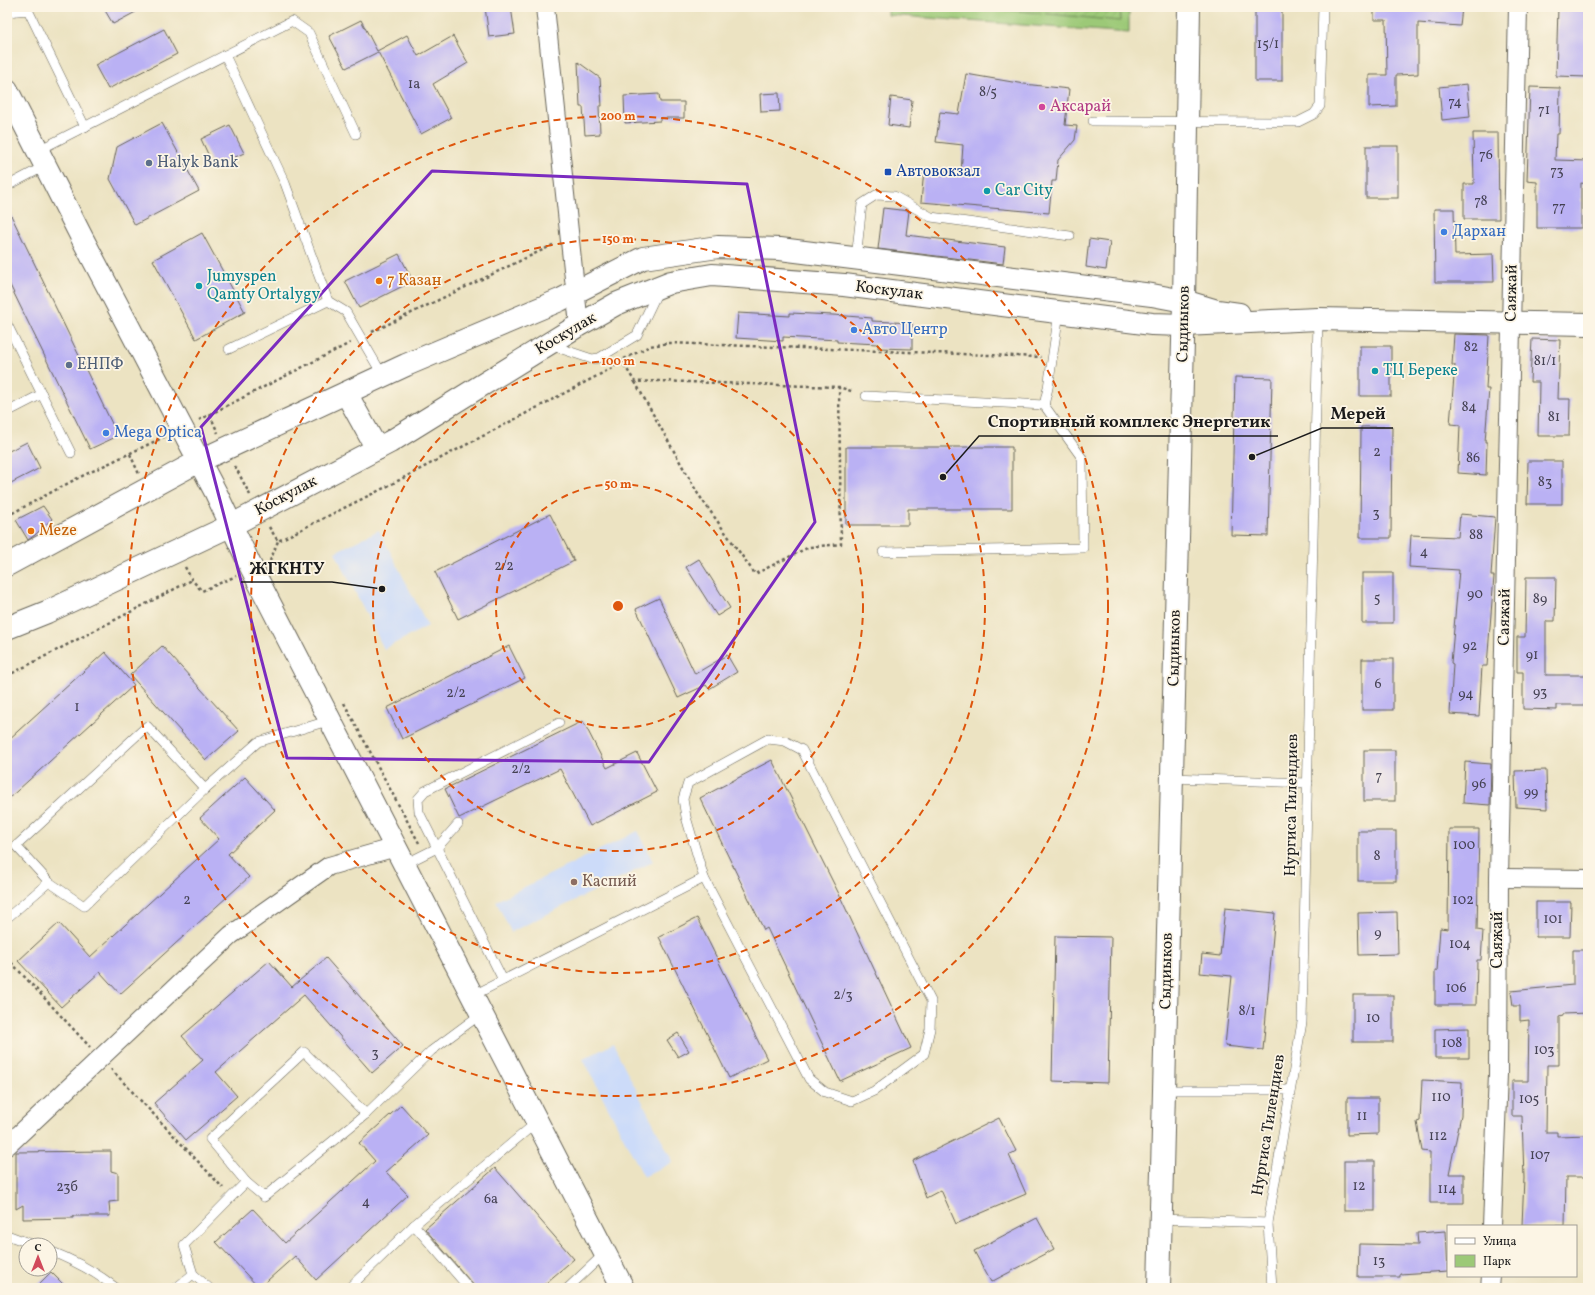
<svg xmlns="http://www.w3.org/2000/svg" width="1595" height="1295" font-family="Vollkorn,serif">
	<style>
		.built { fill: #ccdbf9 }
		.park { fill: #9cc977; stroke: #5c724a }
		.garden { fill: url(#garden-furrows); stroke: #5c724a }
		.building { fill: #bab1f4 }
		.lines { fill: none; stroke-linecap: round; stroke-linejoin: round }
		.service-casing { stroke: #656256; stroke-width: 10 }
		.minor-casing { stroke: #656256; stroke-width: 20 }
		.tertiary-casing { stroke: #656256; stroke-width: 24 }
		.path { stroke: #656256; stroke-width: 2.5; stroke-dasharray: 3 3; stroke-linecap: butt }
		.service { stroke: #fff; stroke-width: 9 }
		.minor { stroke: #fff; stroke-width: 18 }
		.tertiary { stroke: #fff; stroke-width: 22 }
		.marked { fill: none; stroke: #7b2cbf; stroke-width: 3; stroke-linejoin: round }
		.ring { fill: none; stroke: #de560d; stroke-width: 2; stroke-dasharray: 7 5 }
		.hotel-dot { fill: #d1479c; stroke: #fcf5e5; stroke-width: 1.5 }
		.service-dot { fill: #5c6f8a; stroke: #fcf5e5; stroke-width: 1.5 }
		.transit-dot { fill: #1a4fb4; stroke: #fcf5e5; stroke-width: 1.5 }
		.culture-dot { fill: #0f9aa8; stroke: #fcf5e5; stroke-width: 1.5 }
		.shop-dot { fill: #3f7fe0; stroke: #fcf5e5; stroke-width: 1.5 }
		.food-dot { fill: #e8710a; stroke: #fcf5e5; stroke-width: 1.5 }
		.education-dot { fill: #8d6e63; stroke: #fcf5e5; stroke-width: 1.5 }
		.labels { text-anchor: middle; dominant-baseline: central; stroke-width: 3.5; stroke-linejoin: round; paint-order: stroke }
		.number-label { font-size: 14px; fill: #444152 }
		.hotel-label { font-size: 16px; fill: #b23c85; stroke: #fcf5e5; text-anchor: start }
		.service-label { font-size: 16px; fill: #4e5e75; stroke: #fcf5e5; text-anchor: start }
		.transit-label { font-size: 16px; fill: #164399; stroke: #fcf5e5; text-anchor: start }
		.culture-label { font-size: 16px; fill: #0d838f; stroke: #fcf5e5; text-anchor: start }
		.shop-label { font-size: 16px; fill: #366cbe; stroke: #fcf5e5; text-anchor: start }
		.food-label { font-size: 16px; fill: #c56008; stroke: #fcf5e5; text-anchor: start }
		.street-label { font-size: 16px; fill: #1c1c1c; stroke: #fcf5e5 }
		.education-label { font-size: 16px; fill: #785e54; stroke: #fcf5e5; text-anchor: start }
		.centre { fill: #de560d; stroke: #fcf5e5; stroke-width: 2 }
		.ring-label { font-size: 12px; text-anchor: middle; font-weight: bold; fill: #de560d; stroke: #fcf5e5; stroke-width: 3.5; stroke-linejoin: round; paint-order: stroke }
		.leader { fill: none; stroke: #1c1c1c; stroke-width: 1.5 }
		.callout-dot { fill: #1c1c1c; stroke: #fcf5e5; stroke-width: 1.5 }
		.callout-label { font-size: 17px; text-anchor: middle; font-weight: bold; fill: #1c1c1c; stroke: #fcf5e5; stroke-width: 3.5; stroke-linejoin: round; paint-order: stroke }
	</style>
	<defs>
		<pattern id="garden-furrows" width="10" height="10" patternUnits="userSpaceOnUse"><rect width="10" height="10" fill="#9cc977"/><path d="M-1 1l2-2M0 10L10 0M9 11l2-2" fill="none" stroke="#86ac66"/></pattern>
	</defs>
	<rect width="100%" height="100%" fill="#fcf5e5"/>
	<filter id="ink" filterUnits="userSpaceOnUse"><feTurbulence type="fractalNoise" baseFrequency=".025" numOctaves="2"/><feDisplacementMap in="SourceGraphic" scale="8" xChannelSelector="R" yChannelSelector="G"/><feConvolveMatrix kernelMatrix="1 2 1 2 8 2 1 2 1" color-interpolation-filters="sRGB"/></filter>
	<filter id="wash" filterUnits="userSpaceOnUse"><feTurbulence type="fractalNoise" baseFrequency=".012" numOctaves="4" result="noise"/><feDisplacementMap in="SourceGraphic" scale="16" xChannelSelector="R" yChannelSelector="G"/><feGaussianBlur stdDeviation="0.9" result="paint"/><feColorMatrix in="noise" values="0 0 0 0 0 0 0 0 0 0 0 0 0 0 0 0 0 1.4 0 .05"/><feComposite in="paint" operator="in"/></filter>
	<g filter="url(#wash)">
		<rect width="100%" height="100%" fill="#ece3c2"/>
		<!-- built -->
		<g class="built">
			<polygon points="379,530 428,626 384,649 335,552"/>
			<polygon points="638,831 653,862 511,932 496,901"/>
			<polygon points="613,1044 673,1162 644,1177 583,1059"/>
		</g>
		<!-- park -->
		<polygon class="park" points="888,7 1129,7 1129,33 888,15"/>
		<!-- garden -->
		<polygon class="garden" points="978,7 1121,7 1120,21"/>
		<g id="blocks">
			<!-- building -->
			<g class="building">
				<polygon points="103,7 145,7 113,24"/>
				<polygon points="485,7 511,7 515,34 489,37"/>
				<rect x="1255" y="7" width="27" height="74"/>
				<polygon points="1374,7 1462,7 1460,26 1418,23 1418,74 1396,75 1396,106 1369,107 1369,75 1387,75 1386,20 1374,20"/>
				<polygon points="1558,7 1588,7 1588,77 1556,76"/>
				<polygon points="361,20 377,51 407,35 418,56 453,36 468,63 433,84 451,118 421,134 378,52 346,68 329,36"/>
				<polygon points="164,29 177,54 108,89 95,65"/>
				<polygon points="578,62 600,78 602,106 599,106 600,134 585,135 583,107 580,107"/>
				<polygon points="966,74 1024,84 1069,89 1065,125 1077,126 1075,140 1058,160 1056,181 1052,181 1049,213 921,202 924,170 961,173 963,145 936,142 940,112 959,114"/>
				<polygon points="1467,84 1470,117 1442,120 1439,87"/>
				<polygon points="1530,87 1560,88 1559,134 1556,134 1555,160 1588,161 1588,184 1581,183 1581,228 1537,228 1537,182 1527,181"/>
				<polygon points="779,93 780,111 761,112 760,94"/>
				<polygon points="659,94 660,102 684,102 684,118 660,118 660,121 625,123 624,96"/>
				<polygon points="891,97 912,100 909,128 888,125"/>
				<polygon points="162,123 199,191 135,225 110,179 117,147"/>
				<polygon points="230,125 244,153 214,167 201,139"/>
				<polygon points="1473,133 1498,133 1499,219 1464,219 1464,184 1474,184"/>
				<rect x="1366" y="146" width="32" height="52"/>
				<polygon points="7,207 118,436 90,449 7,279"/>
				<polygon points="883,208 909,211 906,235 1005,247 1003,264 878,249"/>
				<polygon points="1434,209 1454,209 1455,255 1493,254 1494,282 1435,282"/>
				<polygon points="202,233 245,312 196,339 153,260"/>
				<polygon points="1089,239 1110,242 1106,270 1086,267"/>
				<polygon points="399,254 413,281 359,308 345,281"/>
				<polygon points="738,313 790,316 790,313 833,315 872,318 872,321 912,323 912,349 878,348 878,344 837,342 837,340 783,337 783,341 736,338"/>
				<polygon points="1454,334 1489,335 1486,389 1489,389 1485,442 1487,442 1486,475 1458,473 1460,425 1450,424 1455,365 1452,365"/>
				<polygon points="1532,339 1560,340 1558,399 1570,399 1569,436 1538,436 1539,382 1530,382"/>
				<rect x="1360" y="346" width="31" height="50"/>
				<polygon points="1235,377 1272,378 1268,536 1231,535"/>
				<polygon points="1361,427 1392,427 1391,538 1360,538"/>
				<polygon points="27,442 40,468 7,485 7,452"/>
				<polygon points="846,447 1012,447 1012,509 908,509 908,525 846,525"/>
				<polygon points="1528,461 1562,461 1562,504 1527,504"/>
				<polygon points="43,506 52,519 35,535 28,540 16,520"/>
				<polygon points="550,514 574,561 458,619 435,572"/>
				<polygon points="1460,514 1495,517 1491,576 1494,576 1491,614 1487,666 1482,666 1479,716 1450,714 1453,664 1451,663 1459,570 1409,567 1411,535 1458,537"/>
				<polygon points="699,559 730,608 717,616 686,567"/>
				<rect x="1362" y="573" width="31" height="50"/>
				<polygon points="1526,577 1556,577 1555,621 1546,621 1546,675 1588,675 1588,705 1557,705 1557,710 1523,709 1523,672 1517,672 1517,637 1525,637"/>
				<polygon points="659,598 695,674 727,655 737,672 709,689 706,685 678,698 636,609"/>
				<polygon points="162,646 239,731 206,760 130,675"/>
				<polygon points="509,646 525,678 402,739 387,708"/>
				<polygon points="105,652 134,685 7,800 7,741"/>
				<rect x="1362" y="659" width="31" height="51"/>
				<polygon points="583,721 607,768 637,753 657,792 590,826 560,769 459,818 445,789"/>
				<rect x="1364" y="750" width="31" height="51"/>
				<polygon points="772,760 838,892 911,1048 840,1081 767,928 764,930 700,798"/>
				<polygon points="1465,762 1491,764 1490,805 1463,803"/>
				<polygon points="1546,770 1547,809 1516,807 1515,771"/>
				<polygon points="245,777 275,810 228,854 249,877 120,994 100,972 61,1007 18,961 59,923 90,957 219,839 200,818"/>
				<polygon points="1449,829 1479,829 1477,930 1483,931 1481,960 1477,960 1476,1005 1435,1005 1435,971 1437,971 1440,928 1448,929"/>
				<rect x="1358" y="831" width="38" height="50"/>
				<polygon points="1536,902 1571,902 1570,937 1536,937"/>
				<polygon points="1225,908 1275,913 1263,1050 1225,1046 1232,976 1200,973 1202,954 1220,956"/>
				<polygon points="1397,912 1398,954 1359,955 1358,913"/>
				<polygon points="697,918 767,1059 729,1078 659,937"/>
				<polygon points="1055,936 1111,937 1108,1083 1052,1081"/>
				<polygon points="1573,950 1588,950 1588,1013 1563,1014 1563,1016 1559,1017 1559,1065 1547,1065 1546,1132 1557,1132 1557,1136 1588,1135 1588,1177 1566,1177 1565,1226 1522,1225 1524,1178 1522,1116 1512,1116 1512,1081 1528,1081 1529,1020 1520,1021 1520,1006 1513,1006 1511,991 1573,985"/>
				<polygon points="326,958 403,1046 372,1073 304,995 216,1072 237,1096 186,1140 154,1103 203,1060 182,1036 269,961 292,987"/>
				<rect x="1353" y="995" width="40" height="47"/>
				<polygon points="1469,1028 1469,1058 1435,1058 1435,1029"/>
				<polygon points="678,1033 689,1051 678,1057 667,1040"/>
				<polygon points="1422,1080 1462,1082 1461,1115 1449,1174 1464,1174 1464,1203 1430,1203 1430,1152 1422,1151 1417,1122 1420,1121"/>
				<polygon points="1347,1098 1378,1098 1378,1134 1347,1135"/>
				<polygon points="401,1105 428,1135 386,1172 408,1195 316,1280 295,1256 259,1288 216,1242 253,1209 285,1243 375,1161 359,1143"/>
				<polygon points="999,1118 1016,1151 1009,1155 1026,1194 956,1224 941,1190 926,1198 913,1161"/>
				<polygon points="111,1151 111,1171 118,1173 118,1201 109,1202 110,1216 73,1216 73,1218 23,1219 23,1205 16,1209 16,1152"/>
				<rect x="1344" y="1161" width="31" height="50"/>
				<polygon points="495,1168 574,1259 540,1288 476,1288 425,1229"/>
				<polygon points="1037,1218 1054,1249 991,1282 974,1251"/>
				<polygon points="1446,1231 1448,1271 1400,1274 1400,1277 1358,1277 1359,1244 1418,1245 1417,1233"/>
				<polygon points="51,1272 67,1288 35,1288"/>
			</g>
		</g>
	</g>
	<g filter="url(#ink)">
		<use href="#blocks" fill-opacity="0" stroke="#656256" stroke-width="1"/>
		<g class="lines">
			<defs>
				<g id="service">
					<polyline points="7,12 28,10 85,127"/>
					<polyline points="225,55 285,183 328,301"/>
					<polyline points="1093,121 1298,122 1314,114 1320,106 1323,7"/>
					<polyline points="37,151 292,21 309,33 356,134"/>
					<polyline points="7,186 45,166"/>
					<polyline points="856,259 862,204 876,195 894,196 931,217 1070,236"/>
					<polyline points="7,324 71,453"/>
					<polyline points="550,345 592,359 599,358 637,335 658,291"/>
					<polyline points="229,349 328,301 346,312 383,376"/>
					<polyline points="866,396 1044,405 1048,388 1059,312"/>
					<polyline points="7,412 42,394"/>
					<polyline points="883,552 1083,548 1082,458 1044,405"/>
					<polygon points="147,726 205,789 84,906 49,882 16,846"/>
					<polygon points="768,739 785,741 802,750 931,1001 930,1029 924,1054 874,1091 852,1101 825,1092 809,1079 704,878 686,817 683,799 688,783"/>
					<polyline points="1172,778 1308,783"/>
					<polyline points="205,789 258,742 331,720"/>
					<polyline points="405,864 437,848 458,824"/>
					<polyline points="7,918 49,882"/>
					<polyline points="503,980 419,812 418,799 425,791 559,723"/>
					<polyline points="472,996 704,878"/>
					<polygon points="304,1052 366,1114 264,1197 246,1182 210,1139"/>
					<polyline points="1164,1090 1290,1090"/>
					<polyline points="366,1114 431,1051 481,1014"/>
					<polyline points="1161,1219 1268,1223"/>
					<polyline points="414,1225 469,1288"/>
					<polyline points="7,1235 34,1245"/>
					<path d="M50 1251C73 1260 97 1273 116 1288"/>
					<polyline points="176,1288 193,1274"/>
					<polyline points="209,1288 193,1274 184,1245 246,1182"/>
					<polyline points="349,1288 414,1225 537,1122"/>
					<polyline points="568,1288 605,1253"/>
					<polyline points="1272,1288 1268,1223 1302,1022 1318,319"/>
				</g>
				<g id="minor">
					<polyline points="545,7 579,325"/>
					<polyline points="1499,878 1588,879"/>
					<polyline points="7,1146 231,935 329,866 396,847"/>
					<polyline points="1492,1226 1498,1074 1499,878 1518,7"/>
					<polyline points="1490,1288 1491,1276"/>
				</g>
				<g id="tertiary">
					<polyline points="7,90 81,236 216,493 252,569 623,1288"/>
					<polyline points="346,393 377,449"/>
					<polyline points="7,565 199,461 406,365 560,300 643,258 718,247 780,249 1152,295 1184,301 1217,311 1239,314"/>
					<polyline points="7,628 47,612 232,525 390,442 579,325 616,304 671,282 712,275 844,285 1152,324 1184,325 1318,319 1588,324"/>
					<polyline points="1159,1288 1184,301 1189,7"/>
				</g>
			</defs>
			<!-- service casing -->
			<use href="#service" class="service-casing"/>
			<!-- minor casing -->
			<use href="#minor" class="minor-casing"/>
			<!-- tertiary casing -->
			<use href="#tertiary" class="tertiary-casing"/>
			<!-- path -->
			<g class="path">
				<polyline points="372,332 555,244"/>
				<polyline points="621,360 635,382 659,381 839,387 854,392"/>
				<polyline points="635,382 698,494 755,574 809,547 841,544 839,387"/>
				<polyline points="210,415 218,433"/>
				<polyline points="199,420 350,343"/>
				<polyline points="130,454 139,474"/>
				<polyline points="235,466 250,495"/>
				<polyline points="7,516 76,479 166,436"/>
				<polyline points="269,527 278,541 388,486 614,367 622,360 650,346 669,343 1041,357"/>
				<polyline points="270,561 278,541"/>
				<polyline points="185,567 192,580 202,591 236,576"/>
				<polyline points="7,676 192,580"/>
				<polyline points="344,703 419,843"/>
				<polyline points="7,958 90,1047"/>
				<polyline points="111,1069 223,1188"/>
			</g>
			<!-- service -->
			<use href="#service" class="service"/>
			<!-- minor -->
			<use href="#minor" class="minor"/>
			<!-- tertiary -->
			<use href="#tertiary" class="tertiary"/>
		</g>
	</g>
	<!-- marked area -->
	<path class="marked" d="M432 171 747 184 815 522 649 762 287 758 201 427Z"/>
	<!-- distance rings -->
	<g class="ring">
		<circle cx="618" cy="606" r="122"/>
		<circle cx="618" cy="606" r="245"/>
		<circle cx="618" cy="606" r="367"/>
		<circle cx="618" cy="606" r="490"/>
	</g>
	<!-- markers -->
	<circle class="hotel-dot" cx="1042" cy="107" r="4"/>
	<g class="service-dot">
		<circle cx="149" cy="163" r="4"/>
		<circle cx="69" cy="365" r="4"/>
	</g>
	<rect class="transit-dot" x="884" y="168" width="8" height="8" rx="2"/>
	<g class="culture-dot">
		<circle cx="987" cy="191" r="4"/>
		<circle cx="199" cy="286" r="4"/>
		<circle cx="1375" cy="371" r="4"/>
	</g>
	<g class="shop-dot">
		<circle cx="1444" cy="232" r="4"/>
		<circle cx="854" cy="330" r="4"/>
		<circle cx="106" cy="433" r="4"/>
	</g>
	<g class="food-dot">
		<circle cx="379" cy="281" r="4"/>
		<circle cx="31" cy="531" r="4"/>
	</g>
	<circle class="education-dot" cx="574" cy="882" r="4"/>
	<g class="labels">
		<!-- number labels -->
		<g class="number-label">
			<text x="1268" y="44">15/1</text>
			<text x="414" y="84">1а</text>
			<text x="988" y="92">8/5</text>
			<text x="1455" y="102">74</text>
			<text x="1544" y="110">71</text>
			<text x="1486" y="155">76</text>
			<text x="1557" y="171">73</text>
			<text x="1481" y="201">78</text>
			<text x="1559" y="207">77</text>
			<text x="1471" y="347">82</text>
			<text x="1545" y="361">81/1</text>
			<text x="1469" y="407">84</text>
			<text x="1554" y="417">81</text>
			<text x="1377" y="452">2</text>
			<text x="1473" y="458">86</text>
			<text x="1545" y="482">83</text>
			<text x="1376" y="513">3</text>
			<text x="1476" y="535">88</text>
			<text x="1424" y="552">4</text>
			<text x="504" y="566">2/2</text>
			<text x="1475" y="594">90</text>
			<text x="1377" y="598">5</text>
			<text x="1540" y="599">89</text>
			<text x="1470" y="646">92</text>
			<text x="1532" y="655">91</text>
			<text x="1378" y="684">6</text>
			<text x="1540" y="692">93</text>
			<text x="456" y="693">2/2</text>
			<text x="1466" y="694">94</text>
			<text x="77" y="707">1</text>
			<text x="521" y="769">2/2</text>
			<text x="1379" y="776">7</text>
			<text x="1479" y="784">96</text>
			<text x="1531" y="792">99</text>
			<text x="1464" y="845">100</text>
			<text x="1377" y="856">8</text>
			<text x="187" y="900">2</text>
			<text x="1463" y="900">102</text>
			<text x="1553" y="919">101</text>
			<text x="1378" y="933">9</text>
			<text x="1460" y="944">104</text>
			<text x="1456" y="988">106</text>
			<text x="843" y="995">2/3</text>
			<text x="1247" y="1011">8/1</text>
			<text x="1373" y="1018">10</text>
			<text x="1452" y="1043">108</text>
			<text x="1544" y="1050">103</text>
			<text x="375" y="1053">3</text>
			<text x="1441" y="1097">110</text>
			<text x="1529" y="1099">105</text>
			<text x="1362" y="1116">11</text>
			<text x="1438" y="1136">112</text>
			<text x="1540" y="1155">107</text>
			<text x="1359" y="1186">12</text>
			<text x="67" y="1187">23б</text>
			<text x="1447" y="1189">114</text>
			<text x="491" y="1199">6а</text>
			<text x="366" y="1202">4</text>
			<text x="1379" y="1261">13</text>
		</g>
		<!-- hotel labels -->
		<g class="hotel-label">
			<text x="1050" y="107">Аксарай</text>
		</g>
		<!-- service labels -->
		<g class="service-label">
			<text x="157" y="163">Halyk Bank</text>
			<text x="77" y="365">ЕНПФ</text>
		</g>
		<!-- transit labels -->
		<g class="transit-label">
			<text x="896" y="172">Автовокзал</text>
		</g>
		<!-- culture labels -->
		<g class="culture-label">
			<text x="995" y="191">Car City</text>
			<text x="207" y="277">Jumyspen<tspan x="207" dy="18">Qamty Ortalygy</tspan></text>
			<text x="1383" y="371">ТЦ Береке</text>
		</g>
		<!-- shop labels -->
		<g class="shop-label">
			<text x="1452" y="232">Дархан</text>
			<text x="862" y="330">Авто Центр</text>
			<text x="114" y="433">Mega Optica</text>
		</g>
		<!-- food labels -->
		<g class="food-label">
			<text x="387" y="281">7 Казан</text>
			<text x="39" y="531">Meze</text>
		</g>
		<!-- street labels -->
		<g class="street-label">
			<text transform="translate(889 291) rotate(7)">Коскулак</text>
			<text transform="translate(1512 293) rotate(-89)">Саяжай</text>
			<text transform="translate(1184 324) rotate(-89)">Сыдиыков</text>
			<text transform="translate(566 334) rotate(-31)">Коскулак</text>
			<text transform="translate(286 496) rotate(-28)">Коскулак</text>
			<text transform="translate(1505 617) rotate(-89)">Саяжай</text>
			<text transform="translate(1175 648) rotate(-89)">Сыдиыков</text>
			<text transform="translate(1292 805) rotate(-89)">Нургиса Тилендиев</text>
			<text transform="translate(1498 940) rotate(-90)">Саяжай</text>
			<text transform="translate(1167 971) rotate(-89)">Сыдиыков</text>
			<text transform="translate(1269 1125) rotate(-81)">Нургиса Тилендиев</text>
		</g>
		<!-- education labels -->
		<g class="education-label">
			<text x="582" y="882">Каспий</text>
		</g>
	</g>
	<circle cx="618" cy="606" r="6" class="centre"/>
	<g class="ring-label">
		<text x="618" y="120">200 m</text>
		<text x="618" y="243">150 m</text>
		<text x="618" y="365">100 m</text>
		<text x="618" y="488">50 m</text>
	</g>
	<!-- callouts -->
	<path class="leader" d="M1252 457L1322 428H1393M943 477L979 436H1278M382 589L332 582H241"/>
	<g class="callout-dot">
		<circle cx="1252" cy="457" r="4"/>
		<circle cx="943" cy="477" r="4"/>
		<circle cx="382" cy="589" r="4"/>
	</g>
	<g class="callout-label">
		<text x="1358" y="419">Мерей</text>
		<text x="1129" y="427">Спортивный комплекс Энергетик</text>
		<text x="287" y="574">ЖГКНТУ</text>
	</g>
	<!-- margin -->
	<rect width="1595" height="1295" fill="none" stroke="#fcf5e5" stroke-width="24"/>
	<!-- legend -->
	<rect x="1447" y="1225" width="130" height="52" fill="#fcf5e5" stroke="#a29e95"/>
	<rect x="1455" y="1238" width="20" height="6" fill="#ffffff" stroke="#a29e95"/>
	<text x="1483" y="1245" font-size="12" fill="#1c1c1c">Улица</text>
	<rect x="1455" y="1255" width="20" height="12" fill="#9cc977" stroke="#a29e95"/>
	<text x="1483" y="1265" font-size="12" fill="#1c1c1c">Парк</text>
	<!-- north arrow -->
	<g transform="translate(38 1257)"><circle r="19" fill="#fcf5e5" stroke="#a29e95"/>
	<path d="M0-3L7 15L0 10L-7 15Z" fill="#d1495b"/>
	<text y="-6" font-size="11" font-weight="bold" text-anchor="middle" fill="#1c1c1c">С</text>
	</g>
</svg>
